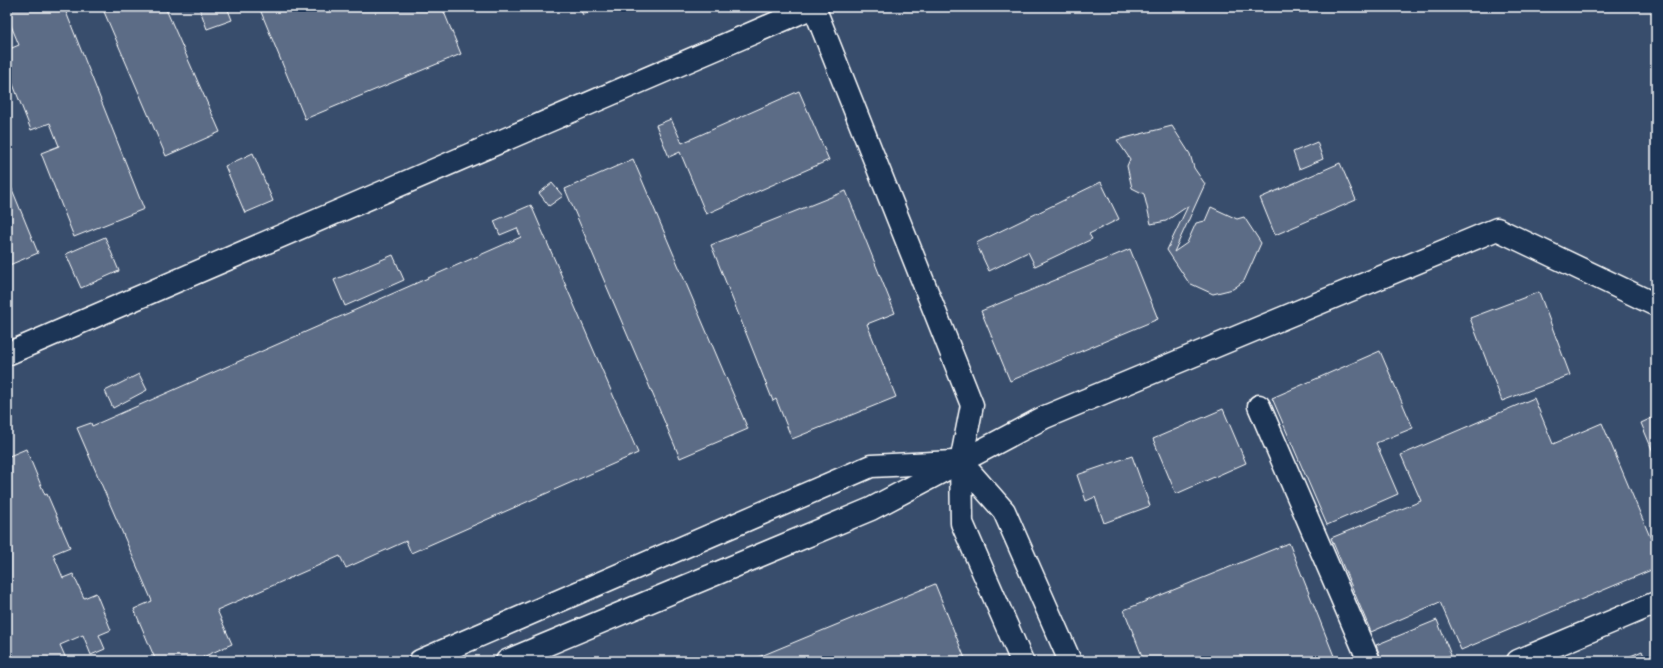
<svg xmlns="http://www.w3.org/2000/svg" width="1663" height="668" font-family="Kalam,sans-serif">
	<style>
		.built { fill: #394e6c }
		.building { fill: #5b6c86; stroke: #fff }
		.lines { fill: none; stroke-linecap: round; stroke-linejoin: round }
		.minor-casing { stroke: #fff; stroke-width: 25 }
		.minor { stroke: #1d3557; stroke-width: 22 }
	</style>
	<rect width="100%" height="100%" fill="#2a4161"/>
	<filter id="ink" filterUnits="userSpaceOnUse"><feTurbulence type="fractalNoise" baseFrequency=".025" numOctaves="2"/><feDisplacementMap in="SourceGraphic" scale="8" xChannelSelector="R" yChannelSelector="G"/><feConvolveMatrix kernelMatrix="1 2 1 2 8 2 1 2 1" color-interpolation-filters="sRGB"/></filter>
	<g filter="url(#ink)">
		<!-- built -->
		<rect class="built" x="7" y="7" width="1649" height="654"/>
		<!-- building -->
		<g class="building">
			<polygon points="7,7 64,7 144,209 74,237 41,153 59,146 50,123 31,130 7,69 7,50 19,45 7,16"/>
			<polygon points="102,7 165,7 220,132 166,156"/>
			<polygon points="199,7 227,7 232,20 207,29"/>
			<polygon points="259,7 442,7 461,54 305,119"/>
			<polygon points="579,7 600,7 583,15"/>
			<polygon points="799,91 829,160 706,214 680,152 669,157 656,125 671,119 682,143"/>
			<polygon points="1172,126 1190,154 1194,168 1205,184 1174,252 1187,243 1196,223 1205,221 1211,207 1237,219 1244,217 1261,243 1244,281 1233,289 1213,294 1189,283 1167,250 1188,206 1166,221 1151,224 1144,194 1132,188 1127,166 1130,159 1117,140"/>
			<polygon points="1317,142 1323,159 1299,169 1293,152"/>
			<polygon points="253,153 273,201 245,213 225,166"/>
			<polygon points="633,159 748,429 680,458 565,189"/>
			<polygon points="1340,163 1356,200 1275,235 1260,198"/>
			<polygon points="7,177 38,253 7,266"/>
			<polygon points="1101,182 1119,219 1089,234 1092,239 1035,266 1028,252 989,271 976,243"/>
			<polygon points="552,183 563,196 549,206 539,193"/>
			<polygon points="846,191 895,313 867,324 896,397 792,439 776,399 773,401 711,245"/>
			<polygon points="531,205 638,453 411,553 406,541 346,568 340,556 217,610 232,644 203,657 205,661 156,661 134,609 152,601 77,428 91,423 92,426 521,237 517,228 500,235 494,221"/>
			<polygon points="105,237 119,271 81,288 66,254"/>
			<polygon points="1130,249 1158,319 1010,381 981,311"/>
			<polygon points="393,255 404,280 345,306 334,280"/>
			<polygon points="1539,292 1570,375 1502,401 1470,318"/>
			<polygon points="1380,351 1413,428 1376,443 1398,494 1327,525 1272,398"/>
			<polygon points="139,374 147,390 113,408 105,391"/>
			<polygon points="1534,398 1553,444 1602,423 1656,551 1656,568 1461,650 1440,602 1371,632 1331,538 1421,501 1401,455"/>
			<polygon points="1223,409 1246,463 1176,494 1153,439"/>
			<polygon points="1656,416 1656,459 1641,423"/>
			<polygon points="26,449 45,495 47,494 70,547 53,554 63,578 73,574 84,598 96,593 111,630 99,635 105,649 91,655 83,635 60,645 67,661 7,661 7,457"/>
			<polygon points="1132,456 1150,506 1104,523 1095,497 1086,501 1077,475"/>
			<polygon points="1289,543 1336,661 1144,661 1124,610"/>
			<polygon points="935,584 966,661 749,661"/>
			<polygon points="1437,620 1451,655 1436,661 1382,661 1376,645"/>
			<polygon points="1642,651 1646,661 1624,661 1624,659"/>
		</g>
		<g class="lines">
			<defs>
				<g id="minor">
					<polyline points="814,7 972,405 961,462 962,523 1022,661"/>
					<polyline points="7,354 813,7"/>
					<polyline points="1259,406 1369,661"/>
					<polyline points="961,462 1004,511 1070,661"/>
					<polyline points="420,661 871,466 954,462"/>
					<polyline points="507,661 871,509 1045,417 1497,229 1656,305"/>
					<polyline points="1518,661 1656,603"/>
				</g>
			</defs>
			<!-- minor casing -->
			<use href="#minor" class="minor-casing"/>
			<!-- minor -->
			<use href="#minor" class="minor"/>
		</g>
	</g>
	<!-- margin -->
	<rect width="1663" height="668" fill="none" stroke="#1d3557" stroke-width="24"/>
	<rect x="12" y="12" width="1639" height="644" fill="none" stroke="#fff" stroke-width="1.5" filter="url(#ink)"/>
</svg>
